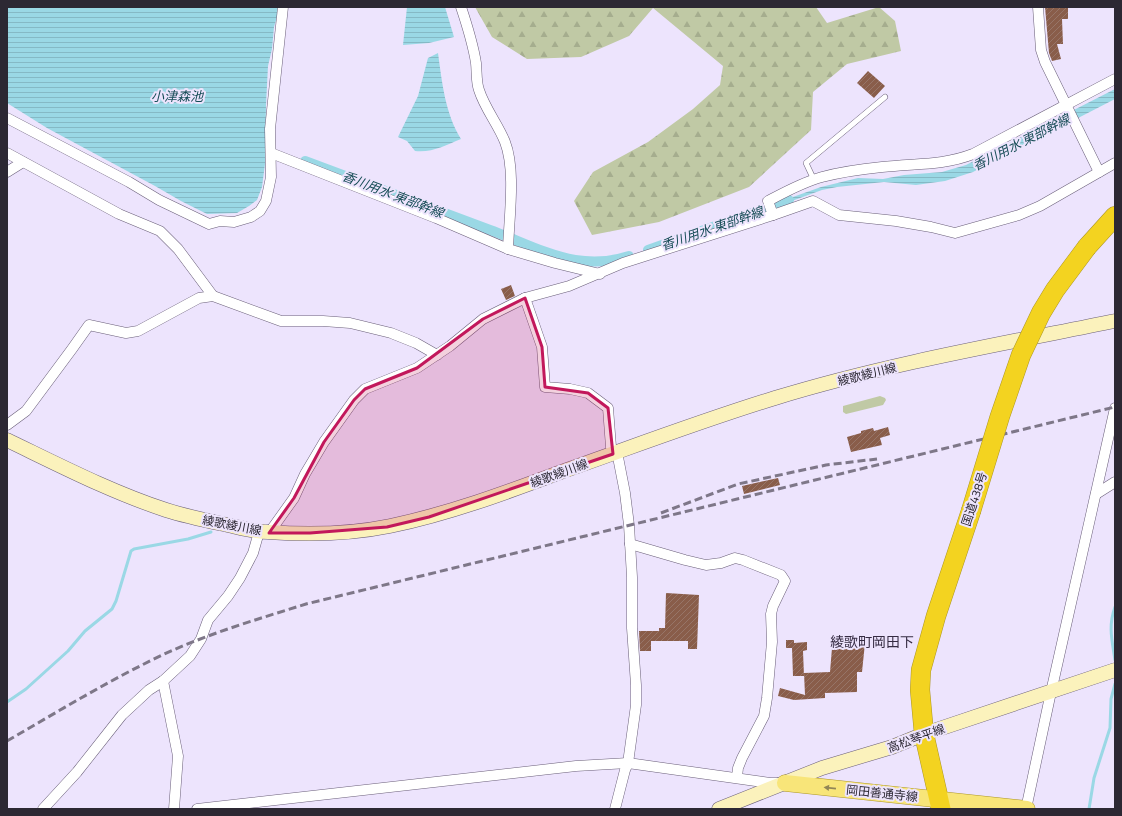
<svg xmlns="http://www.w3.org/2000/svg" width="1122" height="816" font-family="'Titillium Web','Noto Sans JP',sans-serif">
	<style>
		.green { fill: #c0c9a5 }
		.forest { fill: url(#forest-firs) }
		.water { fill: url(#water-rules) }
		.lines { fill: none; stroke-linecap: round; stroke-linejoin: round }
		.stream { stroke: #9ad8e5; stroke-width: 3 }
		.canal { stroke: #9ad8e5; stroke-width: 10 }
		.building { fill: url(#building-hatch) }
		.lane-casing { stroke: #6a5f79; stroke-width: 6 }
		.street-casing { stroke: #6a5f79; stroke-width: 11 }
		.secondary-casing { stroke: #6a5f79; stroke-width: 15 }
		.primary-casing { stroke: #ad9727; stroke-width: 17 }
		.highway-casing { stroke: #ad9727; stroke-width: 20 }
		.lane { stroke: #fff; stroke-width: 5 }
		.street { stroke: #fff; stroke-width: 10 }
		.secondary { stroke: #fbf2bc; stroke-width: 14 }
		.primary { stroke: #f8e579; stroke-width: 16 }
		.highway { stroke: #f3d320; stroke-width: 19 }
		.rail { stroke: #7e7788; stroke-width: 3; stroke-dasharray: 8 4; stroke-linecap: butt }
		.highway-bridge-casing { stroke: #ad9727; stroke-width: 20; stroke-linecap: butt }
		.highway-bridge { stroke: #f3d320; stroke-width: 19 }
		.oneway { fill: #928656 }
		.marked { fill: #c2185b; fill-opacity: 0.2; stroke: #c2185b; stroke-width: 3; stroke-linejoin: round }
		.labels { text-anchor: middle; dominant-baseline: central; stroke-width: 4; stroke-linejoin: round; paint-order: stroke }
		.street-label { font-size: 12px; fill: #2c2833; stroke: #ede4fd }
		.water-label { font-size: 13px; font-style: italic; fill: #154b55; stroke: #ede4fd }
		.quarter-label { font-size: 14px; fill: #352b42; stroke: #ede4fd }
	</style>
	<defs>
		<pattern id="forest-firs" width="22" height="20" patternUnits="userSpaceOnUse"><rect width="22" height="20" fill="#c0c9a5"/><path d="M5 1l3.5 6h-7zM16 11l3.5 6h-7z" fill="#a5ad8e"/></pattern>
		<pattern id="water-rules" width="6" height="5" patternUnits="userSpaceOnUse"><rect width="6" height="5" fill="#9ad8e5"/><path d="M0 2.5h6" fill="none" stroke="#85b9c5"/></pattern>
		<pattern id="building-hatch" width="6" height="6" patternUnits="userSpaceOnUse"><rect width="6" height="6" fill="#895d4a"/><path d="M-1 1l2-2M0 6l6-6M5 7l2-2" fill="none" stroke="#977568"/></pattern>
	</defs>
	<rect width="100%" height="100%" fill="#ede4fd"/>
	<!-- green -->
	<polygon class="green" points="880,396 885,398 886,400 883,405 846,414 843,412 843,406"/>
	<!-- forest -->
	<polygon class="forest" points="475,7 816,7 827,23 879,7 895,21 901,51 847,64 813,92 811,130 749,187 659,222 592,235 574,201 593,172 648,142 693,109 720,85 723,66 653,8 629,36 581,57 527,59 492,37"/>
	<!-- water -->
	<g class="water">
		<polygon points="7,7 280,7 274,27 272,49 268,66 266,105 265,164 262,187 257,200 249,206 237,213 207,214 181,201 155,186 47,128 7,103"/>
		<polygon points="407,7 445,7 454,37 429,43 403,45"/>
		<path d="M438 53C442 82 445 113 461 139 446 145 432 153 415 151L407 141 398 137 418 96 428 58Z"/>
		<polygon points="1115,89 1115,99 973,172 945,181 916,185 884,182 837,187 822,190 778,206 776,203 821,187 858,178 883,179 904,175 942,172 966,165"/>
	</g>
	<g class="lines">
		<!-- stream -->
		<g class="stream">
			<path d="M1115 607C1108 626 1112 640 1115 660"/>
			<polyline points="7,702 26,689 68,651 85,631 112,609 116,601 131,551 134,549 188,539 211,532"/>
			<polyline points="1089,809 1094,778 1110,728 1111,699 1115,684"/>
		</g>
		<!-- canal -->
		<g class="canal">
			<path d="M305 161C366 184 428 207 490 230 518 240 546 255 575 260 594 263 611 262 629 256"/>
			<polyline points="648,250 789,200"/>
		</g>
	</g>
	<!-- building -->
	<g class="building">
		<polygon points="1045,7 1068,7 1068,19 1062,19 1063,44 1057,44 1061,59 1052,61 1049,53"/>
		<polygon points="868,71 885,86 874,98 857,83"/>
		<polygon points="511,285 515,296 506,300 501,289"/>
		<polygon points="888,427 890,435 880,438 882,445 851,452 847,437 861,433 861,431 873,428 874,431"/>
		<polygon points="778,478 780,485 744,494 742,486"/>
		<polygon points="666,593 699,595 697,649 688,649 688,641 651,641 651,651 640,651 639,631 659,631 659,628 665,628"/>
		<polygon points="786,640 794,640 794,643 807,642 807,650 803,651 804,676 793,676 792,648 786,648"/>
		<polygon points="835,641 865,643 862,672 857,672 857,692 825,693 825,698 794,700 778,696 780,688 805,695 804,673 830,672 832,648 834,648"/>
	</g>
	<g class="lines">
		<defs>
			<polyline id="lane" points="814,180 806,163 885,97"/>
			<g id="street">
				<path d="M461 7C467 25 473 44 476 63 477 72 476 82 479 90 485 109 498 124 505 142 516 170 509 218 508 249"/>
				<polyline points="1038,7 1041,50 1045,62 1099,172"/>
				<polyline points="7,118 129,182 159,200 209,224 220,221 234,222 251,217 260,211 266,201 271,177 270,129 283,7"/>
				<polyline points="7,153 119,214 160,231 178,249 213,296 281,321 323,321 350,323 391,333 416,343 437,355"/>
				<polyline points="271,153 436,218 508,249 555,263 600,274"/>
				<polyline points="7,172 23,162"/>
				<path d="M773 215 768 201C785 192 803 182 822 177 841 172 862 169 882 167 915 163 942 166 973 154L1115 79"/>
				<polyline points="525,298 542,347 545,387 570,389 588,393 608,408 611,447 613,454"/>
				<polyline points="7,425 26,411 72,349 89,325 126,333 138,331 199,298 213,296"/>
				<polyline points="1096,494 1115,482"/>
				<polyline points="269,533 294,498 305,474 324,442 354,400 365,389 417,368 450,346 483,319 525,298 569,286 623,263 773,215 813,201 839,215 896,221 931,227 955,233 1019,215 1040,206 1115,163"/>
				<polyline points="630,544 685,560 706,565 721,563 735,558 743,560 781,575 785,581 773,606 771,614 772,642 767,698 764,716 742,758 738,768 737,777"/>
				<polyline points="163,681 178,756 174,809"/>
				<polyline points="43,809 77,772 122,715 149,690 163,681 190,656 201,639 208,620 228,596 240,578 253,553 259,532"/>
				<polyline points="197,809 576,766 628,763 770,783 781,783"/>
				<polyline points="615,809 625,770 628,763 636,705 636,685 632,628 632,577 629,525 625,493 617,452"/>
				<polyline points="1026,809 1051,692 1115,408"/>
			</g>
			<g id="secondary">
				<path d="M7 440C59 465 111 492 166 510 185 516 204 520 223 524 238 527 253 532 268 532 308 535 351 534 390 526 448 514 505 493 561 472 632 447 703 420 775 398 886 364 1001 344 1115 321"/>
				<polyline points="719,809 822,768 892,747 924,734 1115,670"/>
			</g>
			<polyline id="primary" points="785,783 1027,809"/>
			<g id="highway">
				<polyline points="1087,247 1115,216"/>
				<polyline points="941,809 924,734 920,690 921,670 936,616 971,511"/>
			</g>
		</defs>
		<!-- lane casing -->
		<use href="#lane" class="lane-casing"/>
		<!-- street casing -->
		<use href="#street" class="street-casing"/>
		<!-- secondary casing -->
		<use href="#secondary" class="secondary-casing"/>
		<!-- primary casing -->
		<use href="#primary" class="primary-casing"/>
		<!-- highway casing -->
		<use href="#highway" class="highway-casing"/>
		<!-- lane -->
		<use href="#lane" class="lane"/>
		<!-- street -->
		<use href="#street" class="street"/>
		<!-- secondary -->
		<use href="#secondary" class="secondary"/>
		<!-- primary -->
		<use href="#primary" class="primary"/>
		<!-- highway -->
		<use href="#highway" class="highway"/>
		<!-- rail -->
		<g class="rail">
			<polyline points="661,513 738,484 826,465 877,459"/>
			<path d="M7 741C52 715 98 687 144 664 196 637 252 621 306 604L1115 407"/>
		</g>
		<defs>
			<polyline id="highway-bridge" points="971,511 1000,416 1021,355 1041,313 1055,290 1087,247"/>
		</defs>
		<!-- highway-bridge casing -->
		<use href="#highway-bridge" class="highway-bridge-casing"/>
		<!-- highway-bridge -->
		<use href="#highway-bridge" class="highway-bridge"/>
	</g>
	<!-- one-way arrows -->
	<defs><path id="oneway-solid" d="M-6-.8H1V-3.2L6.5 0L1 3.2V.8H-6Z"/></defs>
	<use class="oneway" href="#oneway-solid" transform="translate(830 788) rotate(-174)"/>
	<!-- marked area -->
	<path class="marked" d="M525 298 542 347 545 387 588 393 608 408 613 454 429 517 387 527 310 533H269L294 498 324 442 354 400 365 389 417 368 483 319Z"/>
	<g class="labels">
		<!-- street labels -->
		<g class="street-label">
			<text transform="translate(867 374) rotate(-14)">綾歌綾川線</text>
			<text transform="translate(559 473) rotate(-20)">綾歌綾川線</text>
			<text transform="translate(974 499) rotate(-72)">国道438号</text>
			<text transform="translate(232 525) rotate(11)">綾歌綾川線</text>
			<text transform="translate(916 738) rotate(-20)">高松琴平線</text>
			<text transform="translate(882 793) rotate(6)">岡田善通寺線</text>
		</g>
		<!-- water labels -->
		<g class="water-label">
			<text x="177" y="96">小津森池</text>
			<text transform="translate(1021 142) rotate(-27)">香川用水 東部幹線</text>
			<text transform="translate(393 194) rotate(21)">香川用水 東部幹線</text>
			<text transform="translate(712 228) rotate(-19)">香川用水 東部幹線</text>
		</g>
		<!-- quarter labels -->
		<g class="quarter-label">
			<text x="872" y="641">綾歌町岡田下</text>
		</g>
	</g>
	<!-- border -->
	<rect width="1122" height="816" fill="none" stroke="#2c2833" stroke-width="16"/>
</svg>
